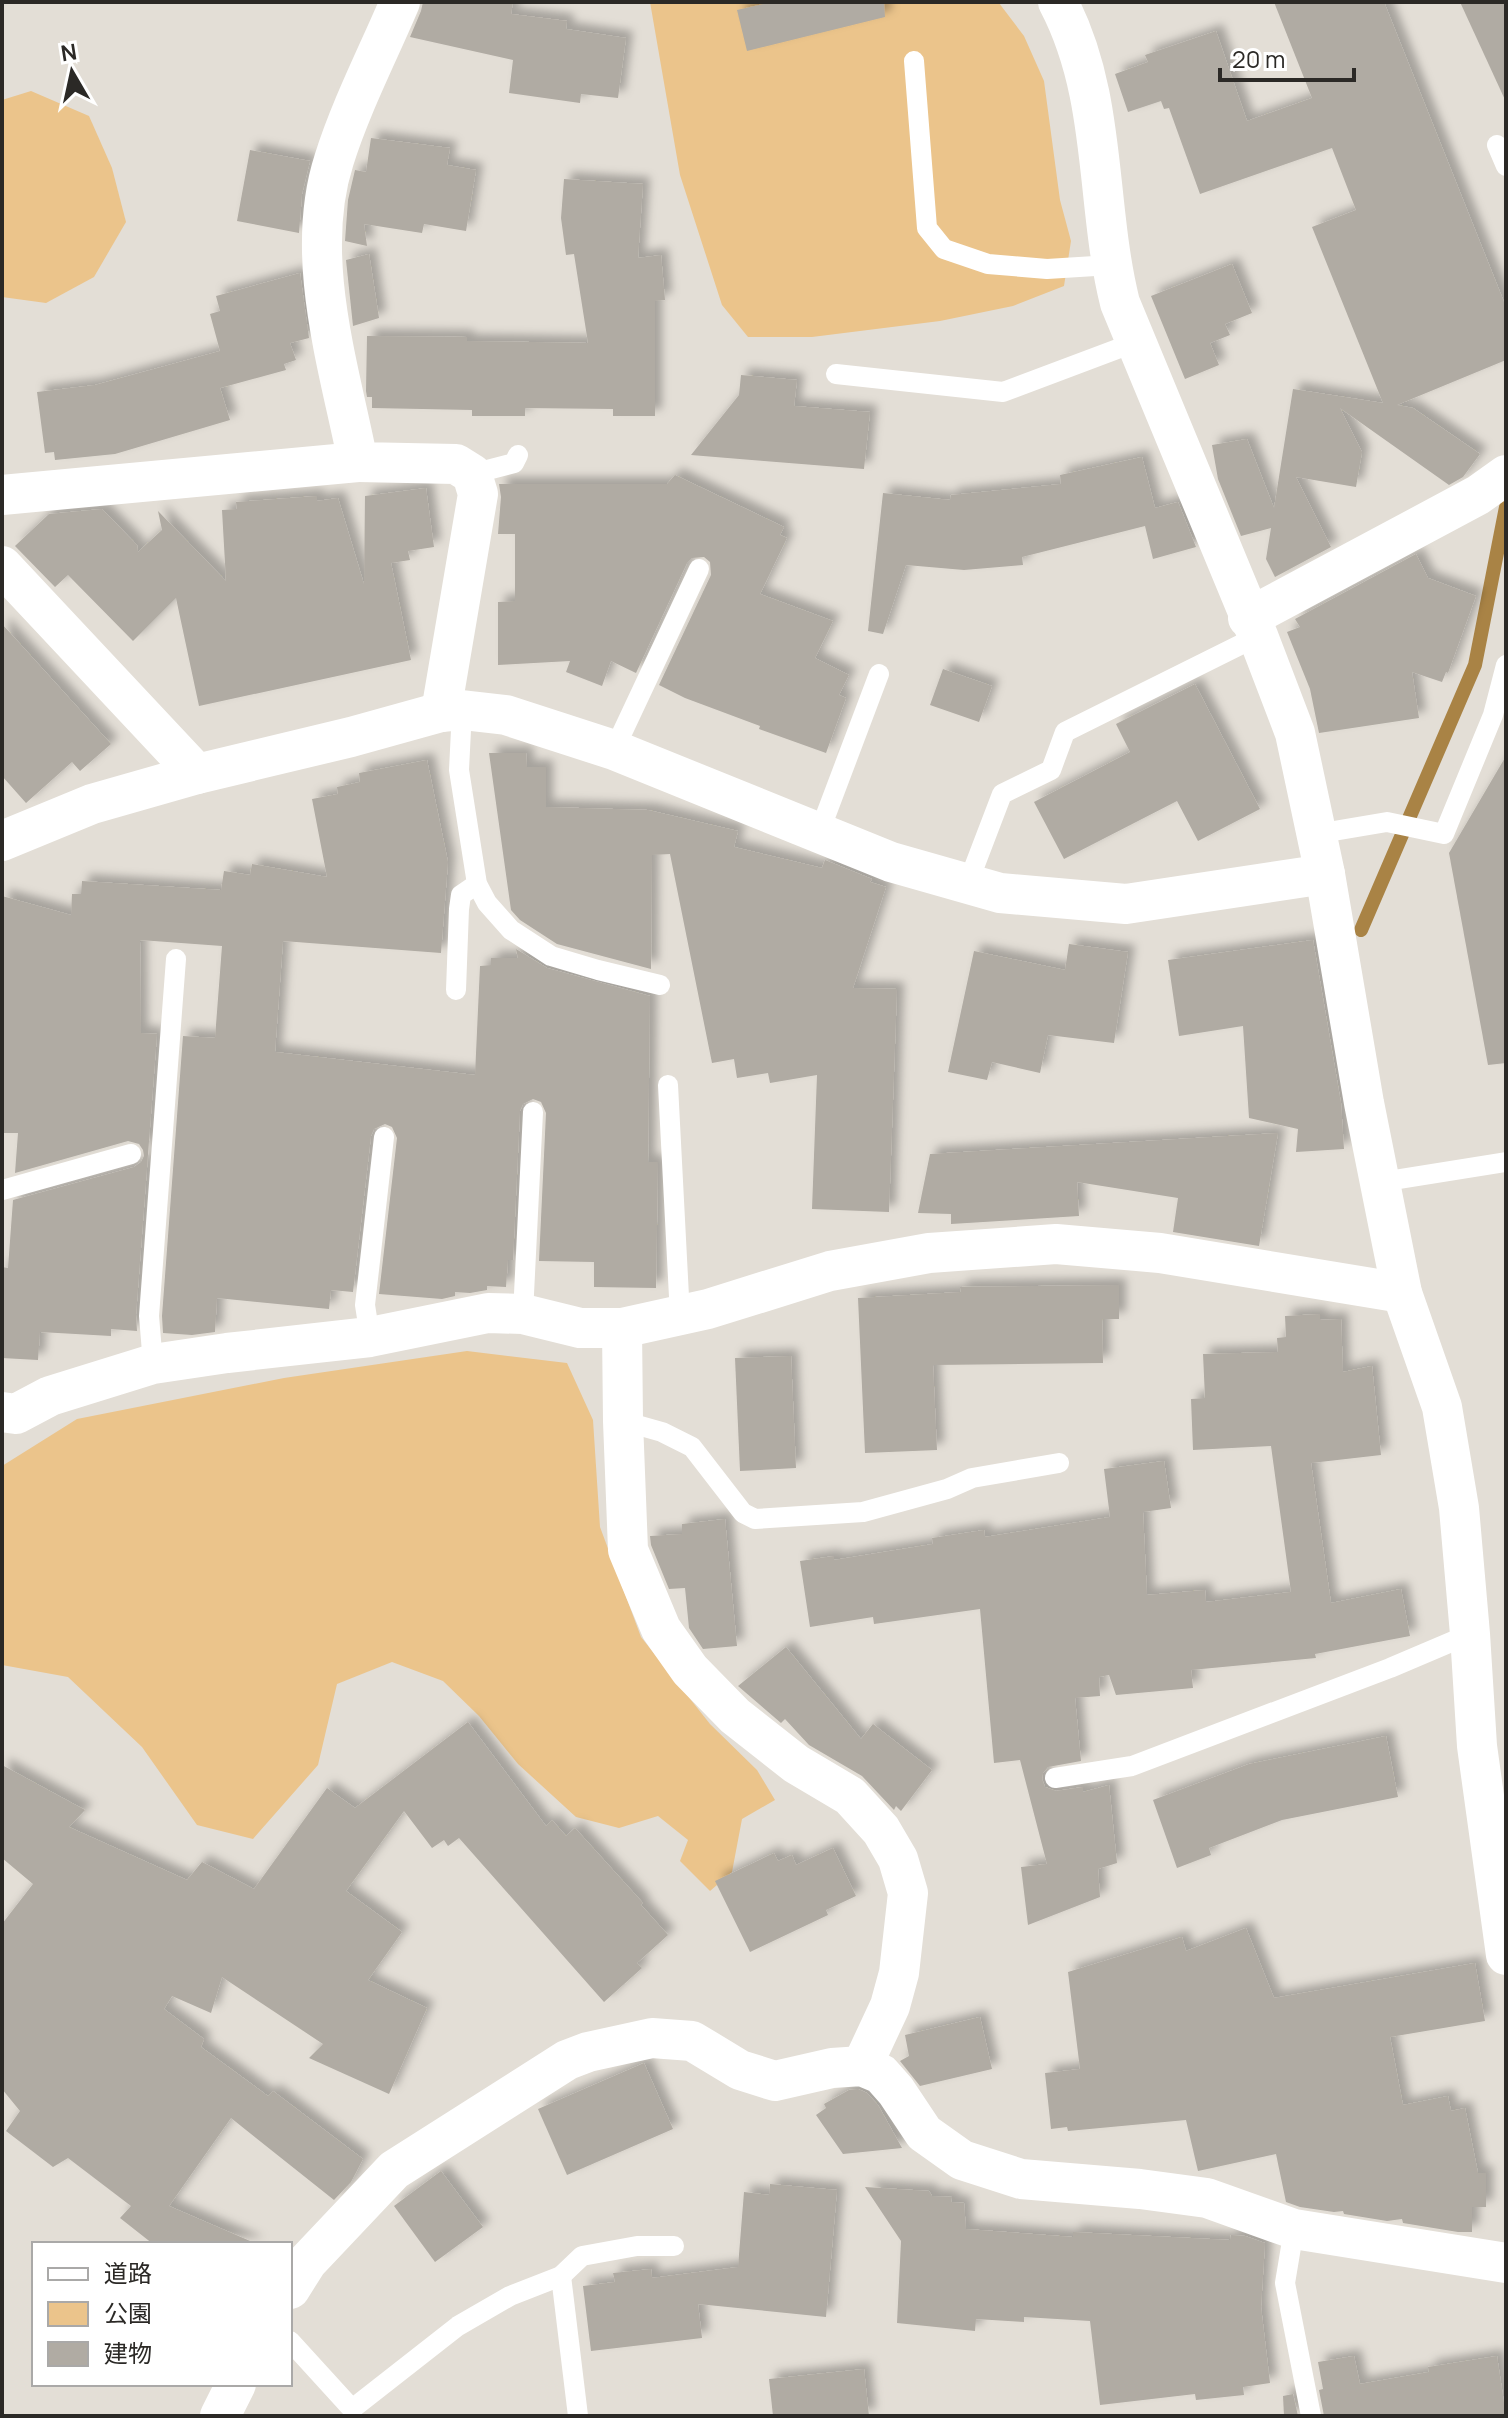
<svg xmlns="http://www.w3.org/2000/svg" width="1508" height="2418" font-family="Manrope,'Noto Sans JP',sans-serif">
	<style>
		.green { fill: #ebc48b }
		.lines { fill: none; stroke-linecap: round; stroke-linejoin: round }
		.stream { stroke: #a98345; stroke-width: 14 }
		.building { fill: #b0aba3; filter: url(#shadow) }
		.service { stroke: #fff; stroke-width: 20 }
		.minor { stroke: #fff; stroke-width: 40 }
	</style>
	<defs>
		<filter id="shadow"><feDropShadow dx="7" dy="-7" stdDeviation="4" flood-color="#0004"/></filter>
	</defs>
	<rect width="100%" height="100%" fill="#e3ded6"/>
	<!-- green -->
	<g class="green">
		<polygon points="650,2 999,3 1024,36 1044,81 1060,200 1071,241 1064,286 1013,306 940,321 812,337 748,337 722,305 680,175"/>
		<polygon points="31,91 89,116 112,168 126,222 94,277 46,303 2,297 2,100"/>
		<polygon points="467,1351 567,1363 593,1420 600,1527 641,1637 710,1724 757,1770 775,1800 742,1819 732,1872 710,1891 680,1861 688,1840 658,1816 619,1828 576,1817 518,1764 479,1716 443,1681 392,1662 337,1684 318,1765 253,1839 197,1825 142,1747 68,1677 2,1665 2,1466 77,1419 284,1378"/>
	</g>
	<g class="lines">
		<!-- stream -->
		<polyline class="stream" points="1361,930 1475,665 1506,507"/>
	</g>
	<!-- building -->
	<g class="building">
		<polygon points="423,2 513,2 511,14 567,21 566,29 626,38 618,98 581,94 580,103 509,93 513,60 410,37 421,11"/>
		<polygon points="772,2 884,2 885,17 747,51 737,10"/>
		<polygon points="1274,2 1384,2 1506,307 1506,360 1397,405 1413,408 1480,454 1463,477 1449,485 1340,408 1362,452 1356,487 1296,477 1331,547 1275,577 1266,559 1271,528 1241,536 1218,479 1212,445 1247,439 1274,508 1293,389 1383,403 1312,227 1356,210 1332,148 1200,194 1169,108 1164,109 1161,101 1128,112 1115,74 1148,62 1145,55 1216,31 1247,121 1312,98"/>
		<polygon points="1460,2 1506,2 1506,102"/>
		<polygon points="371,138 450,148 447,165 476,170 466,231 424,224 422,233 364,224 367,246 345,241 348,200 355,170 366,172"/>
		<polygon points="250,150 310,161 302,194 299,233 237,221"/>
		<polygon points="564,179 643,184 638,258 661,255 665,300 655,301 655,416 613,416 613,409 525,408 525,416 472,416 472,410 372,408 372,397 367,397 366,391 367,336 467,337 467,341 588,343 574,254 566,255 561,218"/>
		<polygon points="369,254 379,318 353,326 346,260"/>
		<polygon points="1232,264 1252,313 1225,324 1230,335 1210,343 1219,365 1185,379 1151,296"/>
		<polygon points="300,273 309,338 290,343 296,360 284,364 286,370 220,388 230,420 115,454 55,460 54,452 45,453 37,392 95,385 220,351 210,314 220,311 216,296"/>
		<polygon points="741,375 797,380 794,406 870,412 864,469 691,455 739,395"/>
		<polygon points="1142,457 1155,508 1178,502 1196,547 1153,559 1145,526 1022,557 1023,565 964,570 906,565 883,634 868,631 883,493 950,500 951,495 1061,484 1060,475"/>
		<polygon points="675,475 784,527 780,535 787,538 760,594 833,621 815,658 849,675 839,695 846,698 826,753 759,729 760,726 685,698 659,685 711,575 710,562 704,557 692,558 687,563 636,673 611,661 602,686 566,672 570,661 498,665 498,602 515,601 515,534 498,534 501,497 499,484 667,484"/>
		<polygon points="426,488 434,547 408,551 410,560 391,563 411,660 199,706 176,598 133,641 68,575 55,587 15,546 49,514 102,509 137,545 138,552 162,530 158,511 226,581 222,510 237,509 236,502 317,496 317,501 338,498 364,584 365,496"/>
		<polygon points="1416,554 1428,578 1476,596 1448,673 1446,672 1442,682 1412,672 1419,718 1319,733 1310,689 1287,632 1300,627 1295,619"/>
		<polygon points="2,624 111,744 80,771 72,762 26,803 2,776"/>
		<polygon points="943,669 992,686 979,722 930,705"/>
		<polygon points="1195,684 1260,809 1198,841 1177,801 1064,859 1034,802 1130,752 1116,724"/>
		<polygon points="489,753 526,753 527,767 546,767 546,807 648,810 738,831 734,847 822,868 825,860 872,879 870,882 886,887 853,988 897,989 889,1212 812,1209 817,1075 770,1083 768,1073 737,1078 734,1059 712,1063 670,854 652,855 651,969 557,944 520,920 511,910"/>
		<polygon points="1506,756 1506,1063 1488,1065 1449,853"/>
		<polygon points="427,760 448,862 441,953 283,941 275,1052 475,1075 480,966 491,965 491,958 518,958 516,949 547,968 650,996 648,1162 658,1162 656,1288 594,1287 594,1262 539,1261 546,1113 541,1102 533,1099 523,1104 520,1111 513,1260 508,1260 506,1287 487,1286 487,1290 470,1293 455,1292 455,1296 442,1299 379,1294 397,1138 392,1127 385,1124 374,1129 371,1136 353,1292 331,1290 329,1309 217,1298 215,1332 192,1335 163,1333 162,1316 183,1036 215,1038 222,946 140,940 141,1033 157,1034 136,1315 137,1331 111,1329 111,1336 40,1332 38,1360 2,1358 2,1267 8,1268 13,1200 134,1167 141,1162 144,1156 143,1150 139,1144 128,1141 15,1173 18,1133 2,1133 2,896 71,915 72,894 81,894 82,881 221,890 224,871 250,875 252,864 327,877 312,799 338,794 337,787 360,782 359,773"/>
		<polygon points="1313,940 1341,1103 1344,1149 1296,1152 1298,1129 1249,1118 1243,1026 1179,1036 1168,960"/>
		<polygon points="1069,944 1128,952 1114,1043 1048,1035 1040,1073 992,1062 987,1080 948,1072 974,951 1065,970"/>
		<polygon points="1278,1133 1259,1246 1173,1232 1178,1198 1077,1182 1079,1216 951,1224 951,1214 918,1213 930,1154"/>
		<polygon points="1119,1285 1119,1319 1102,1319 1103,1363 933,1365 937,1450 865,1453 858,1298 961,1292 960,1287"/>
		<polygon points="1320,1314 1320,1320 1341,1319 1343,1372 1372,1366 1381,1455 1311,1463 1331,1603 1401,1589 1410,1636 1315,1654 1316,1658 1191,1670 1193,1688 1116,1695 1109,1675 1099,1677 1100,1696 1075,1698 1081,1761 1048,1767 1043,1773 1042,1779 1045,1787 1056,1791 1083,1787 1083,1792 1109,1785 1117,1863 1098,1869 1100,1897 1028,1925 1021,1867 1047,1864 1020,1760 994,1763 980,1609 874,1624 873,1617 810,1627 800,1561 834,1556 834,1560 933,1544 932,1538 984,1530 985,1537 1110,1517 1104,1469 1164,1461 1171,1508 1143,1512 1147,1595 1205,1590 1206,1602 1291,1592 1271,1446 1193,1450 1191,1399 1205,1398 1203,1354 1278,1352 1277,1338 1286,1337 1285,1316"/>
		<polygon points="791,1356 796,1468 740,1471 735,1358"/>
		<polygon points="725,1519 737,1646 703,1649 689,1628 685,1588 669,1589 651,1545 650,1536 682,1534 682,1524"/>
		<polygon points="786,1647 861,1739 873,1724 932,1770 901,1811 896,1806 894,1810 862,1776 809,1745 785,1719 781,1723 738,1686"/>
		<polygon points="468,1722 546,1826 552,1820 566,1836 575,1828 643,1903 641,1905 668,1935 637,1963 642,1968 604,2002 459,1838 448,1846 444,1840 432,1848 404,1811 346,1891 402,1932 368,1980 427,2008 389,2094 309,2058 323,2044 222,1977 211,2013 172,1996 164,2009 204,2039 201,2047 268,2096 273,2091 363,2159 351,2182 334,2200 231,2118 169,2206 257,2244 153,2244 120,2218 131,2206 68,2158 53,2167 6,2131 20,2111 2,2089 2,1924 33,1884 2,1858 2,1765 85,1810 69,1827 187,1880 202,1862 254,1889 327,1788 355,1808"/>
		<polygon points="1386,1736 1398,1797 1282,1820 1209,1848 1211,1855 1177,1868 1153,1800 1249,1764"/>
		<polygon points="833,1848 856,1896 826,1910 828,1915 750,1952 715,1881 774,1853 778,1861 792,1855 796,1865"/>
		<polygon points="1246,1928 1274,1998 1475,1963 1485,2021 1390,2037 1403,2105 1448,2096 1451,2111 1465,2108 1478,2173 1486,2173 1486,2207 1472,2207 1472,2232 1458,2232 1403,2223 1402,2219 1387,2221 1344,2214 1343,2211 1334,2212 1300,2207 1286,2202 1276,2154 1198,2171 1186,2120 1068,2131 1067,2127 1051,2129 1045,2073 1080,2069 1068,1972 1182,1937 1186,1951"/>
		<polygon points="980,2017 992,2069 920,2086 900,2061 909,2056 905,2035"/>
		<polygon points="644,2063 673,2129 567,2175 538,2109"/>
		<polygon points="858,2089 867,2093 878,2105 902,2148 843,2154 816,2115 826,2108 824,2104 849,2090"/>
		<polygon points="441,2171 483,2227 435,2262 394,2206"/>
		<polygon points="770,2184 837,2190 826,2317 698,2304 702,2338 591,2351 583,2286 615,2282 613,2273 651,2269 652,2278 738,2267 744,2192 769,2195"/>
		<polygon points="865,2187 929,2191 932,2196 952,2197 951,2202 964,2203 966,2229 1073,2237 1073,2232 1230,2240 1231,2235 1245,2236 1265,2243 1261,2307 1270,2383 1243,2387 1244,2395 1196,2400 1195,2394 1100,2405 1090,2321 1024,2317 1024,2322 976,2319 975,2331 897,2323 901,2241"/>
		<polygon points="1354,2356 1360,2384 1429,2372 1428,2367 1497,2356 1506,2416 1324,2416 1319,2390 1323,2389 1318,2362"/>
		<polygon points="864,2369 869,2416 773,2416 769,2379"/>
		<polygon points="1293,2394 1298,2416 1284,2416 1283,2396"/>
	</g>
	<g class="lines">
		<!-- service -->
		<g class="service">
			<polyline points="914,61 927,228 944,249 988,264 1047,269 1111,265"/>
			<polyline points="1497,145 1506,166"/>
			<polyline points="836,374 1003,392 1136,342"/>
			<polyline points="472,474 514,463 518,455"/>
			<polyline points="462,710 459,770 477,884 487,903 511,930 551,956 598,970 660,985"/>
			<polyline points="614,750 699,569"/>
			<polyline points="819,833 879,674"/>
			<polyline points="1316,834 1387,822 1444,834 1493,715 1506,665"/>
			<polyline points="968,883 1002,794 1051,770 1065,732 1258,636"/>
			<polyline points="456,990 459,909 461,895 477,884"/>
			<polyline points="668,1085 680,1316"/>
			<polyline points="1381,1182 1506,1162"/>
			<polyline points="2,1190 131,1154"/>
			<polyline points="523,1314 533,1112"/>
			<polyline points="370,1337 365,1305 384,1137"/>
			<polyline points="153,1364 149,1316 176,959"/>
			<polyline points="623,1421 662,1432 692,1447 743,1513 755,1519 863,1512 947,1489 972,1478 1059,1463"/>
			<polyline points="1055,1778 1132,1766 1390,1668 1470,1634"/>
			<polyline points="1294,2229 1285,2283 1311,2416"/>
			<polyline points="561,2276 578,2416"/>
			<polyline points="290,2341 352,2409 458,2326 510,2296 561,2276 582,2256 637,2246 674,2246"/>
		</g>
		<!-- minor -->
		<g class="minor">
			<path d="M400 2C378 54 351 106 334 160 303 256 339 366 358 462L456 464 472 474 478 494 441 712"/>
			<path d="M1058 2C1108 97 1095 203 1120 303L1258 636 1295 733 1325 874 1364 1103 1402 1293 1442 1407 1459 1508 1470 1634 1477 1746 1506 1955"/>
			<polyline points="2,495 358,462"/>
			<polyline points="2,566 197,774"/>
			<polyline points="1248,618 1478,495 1506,475"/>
			<polyline points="2,841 92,804 197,774 351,737 441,712 462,710 506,715 614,750 891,862 1000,893 1126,904 1325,874"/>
			<polyline points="622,1328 623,1421 628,1550 661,1629 690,1670 735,1716 796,1764 850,1796 881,1830 898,1859 908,1893 899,1973 890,2006 862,2066"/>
			<polyline points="2,1412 16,1414 50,1396 153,1364 227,1353 370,1337 488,1313 523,1314 580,1328 622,1328 708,1309 830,1271 929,1253 1056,1244 1160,1253 1402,1293"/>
			<polyline points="290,2289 307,2262 394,2170 567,2060 588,2052 652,2038 692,2041 740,2070 775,2081 832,2068 862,2066 881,2074 896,2091 924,2133 962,2160 1021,2179 1140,2189 1207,2198 1294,2229 1506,2263"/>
			<polyline points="220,2416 236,2384"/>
		</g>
	</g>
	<!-- border -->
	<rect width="1508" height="2418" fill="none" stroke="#2b2926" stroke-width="8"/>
	<!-- legend -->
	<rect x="32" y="2242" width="260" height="144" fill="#ffffff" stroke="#aaa9a8" stroke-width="2"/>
	<rect x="48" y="2268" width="40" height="12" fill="#ffffff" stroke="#aaa9a8" stroke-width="2"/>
	<text x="104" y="2282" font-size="24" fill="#2b2926">道路</text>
	<rect x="48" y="2302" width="40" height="24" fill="#ebc48b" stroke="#aaa9a8" stroke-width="2"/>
	<text x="104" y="2322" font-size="24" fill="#2b2926">公園</text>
	<rect x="48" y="2342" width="40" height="24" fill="#b0aba3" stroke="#aaa9a8" stroke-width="2"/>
	<text x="104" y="2362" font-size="24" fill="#2b2926">建物</text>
	<!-- north arrow -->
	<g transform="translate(72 72) rotate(351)" stroke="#ffffff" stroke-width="6" paint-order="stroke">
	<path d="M0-6L14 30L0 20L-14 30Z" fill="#2b2926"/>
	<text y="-12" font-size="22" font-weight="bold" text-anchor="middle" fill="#2b2926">N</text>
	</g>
	<!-- scale -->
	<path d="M1220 68v12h134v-12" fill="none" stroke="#2b2926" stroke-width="4"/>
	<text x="1232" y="68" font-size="24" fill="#2b2926" stroke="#ffffff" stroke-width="6" paint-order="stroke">20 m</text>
</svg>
